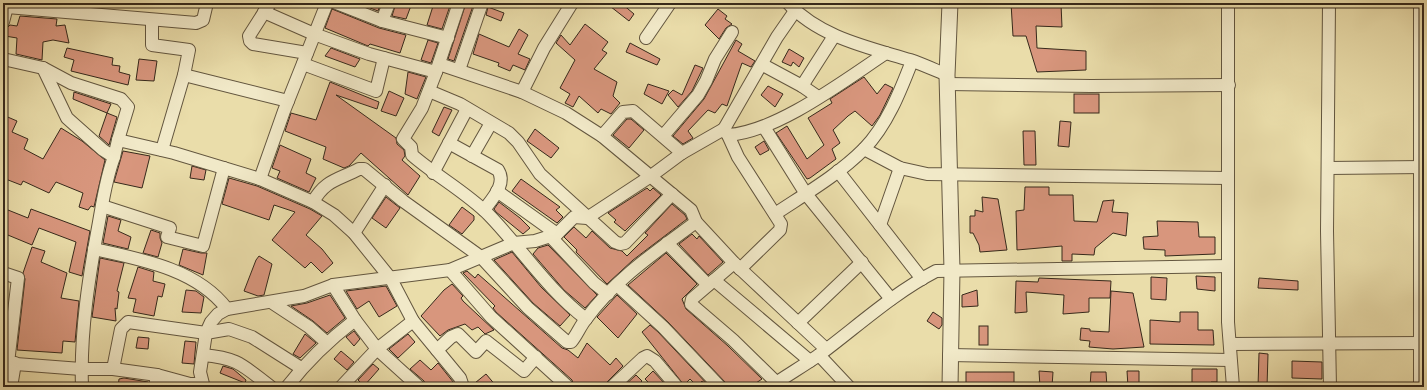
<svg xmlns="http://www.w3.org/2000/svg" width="1427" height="390" font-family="'Gentium Book Plus',serif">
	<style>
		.building { fill: #d8967d; stroke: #36291b }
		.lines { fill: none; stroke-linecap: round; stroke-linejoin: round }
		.minor-casing { stroke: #63563f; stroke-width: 14 }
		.tertiary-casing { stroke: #63563f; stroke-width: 17 }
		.minor { stroke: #f1e9c8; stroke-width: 12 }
		.tertiary { stroke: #f1e9c8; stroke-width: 15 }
	</style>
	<rect width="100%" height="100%" fill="#eaddaa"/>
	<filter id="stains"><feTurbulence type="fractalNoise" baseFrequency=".005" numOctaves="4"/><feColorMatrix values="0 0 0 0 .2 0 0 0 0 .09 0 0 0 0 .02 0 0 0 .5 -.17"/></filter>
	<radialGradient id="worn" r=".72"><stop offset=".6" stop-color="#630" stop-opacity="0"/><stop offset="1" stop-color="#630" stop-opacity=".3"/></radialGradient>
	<!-- building -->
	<g class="building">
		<polygon points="357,3 381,3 378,11"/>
		<polygon points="396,3 412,3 406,19 392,16"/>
		<polygon points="434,3 451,3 442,29 427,25"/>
		<polygon points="466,3 474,3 454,61 448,59"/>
		<polygon points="606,3 621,3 634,14 629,21"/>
		<polygon points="1011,3 1035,3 1035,5 1061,4 1062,27 1036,26 1037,48 1086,51 1086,70 1037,72 1026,36 1013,36"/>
		<polygon points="488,7 504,13 501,21 486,15"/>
		<polygon points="332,9 379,28 406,35 400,53 370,44 368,46 325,28"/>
		<polygon points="718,9 727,16 725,19 732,24 726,28 719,39 705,25"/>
		<polygon points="20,16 57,19 56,26 65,25 69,43 53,40 43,42 42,60 16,54 17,38 5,36 6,29 10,25 17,26"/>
		<polygon points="585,24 608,42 602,50 607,53 594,69 617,82 613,96 620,103 611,114 601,109 598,113 579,96 573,107 565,103 570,94 560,88 575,60 556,43 561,35 570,45"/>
		<polygon points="519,29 528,35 518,54 530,59 525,70 513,65 510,71 498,66 499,63 473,54 479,34 509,47"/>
		<polygon points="428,40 438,43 431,63 421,60"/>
		<polygon points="736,40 742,44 738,51 755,61 751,67 742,63 727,106 722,104 715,113 708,110 688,131 693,138 683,144 673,136 704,99"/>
		<polygon points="630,43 660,59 657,65 626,52"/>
		<polygon points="67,48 113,58 112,65 120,66 119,72 130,75 128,85 71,71 74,60 64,57"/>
		<polygon points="331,48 360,59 355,67 325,56"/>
		<polygon points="789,49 804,58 799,67 793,62 791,66 782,62"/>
		<polygon points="139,59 157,61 154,81 136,80"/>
		<polygon points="695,65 703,68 692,91 678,107 668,95 673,90 682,95"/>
		<polygon points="408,72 426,77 417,99 405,94"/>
		<polygon points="864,77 877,94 885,84 893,88 880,115 872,126 855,111 848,116 833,130 840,143 832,149 836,159 810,178 807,179 776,133 787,126 807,159 824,145 808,118 832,103 830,99"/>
		<polygon points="330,82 379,102 377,109 336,95 396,138 397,144 404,150 405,156 402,160 420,176 408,195 361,153 349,166 344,168 323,159 326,147 285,131 291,113 316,120"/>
		<polygon points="648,84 669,91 662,104 644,94"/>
		<polygon points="768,86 783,94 775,107 761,95"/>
		<polygon points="389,91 404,98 396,116 381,111"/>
		<polygon points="74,92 111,104 107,113 117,117 109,145 99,136 107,113 73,99"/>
		<rect x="1074" y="94" width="25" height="19"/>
		<polygon points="444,107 452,110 439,136 432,132"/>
		<polygon points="3,115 17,121 12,132 28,139 24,149 43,159 61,128 82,141 105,160 94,207 91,206 88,210 79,207 83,193 56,182 49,193 23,181 21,185 3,178"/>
		<polygon points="627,119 631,119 644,130 629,148 613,135"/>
		<polygon points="1060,121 1071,122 1069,147 1058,146"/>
		<polygon points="535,129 559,148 551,158 527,141"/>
		<polygon points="1023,131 1035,131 1036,165 1024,165"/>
		<polygon points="764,141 769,150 760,155 755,147"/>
		<polygon points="280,145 311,159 306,173 316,178 309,192 277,178 280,171 272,168"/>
		<polygon points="123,151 150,156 142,188 114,182"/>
		<polygon points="192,166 206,170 204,180 190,178"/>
		<polygon points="229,178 257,186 310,209 322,216 306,235 322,249 333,263 322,273 311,262 305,268 272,240 295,212 274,205 269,220 222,204"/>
		<polygon points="521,179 560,207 556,210 563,217 557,223 512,191"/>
		<polygon points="1025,187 1049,187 1049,195 1073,195 1074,221 1097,222 1103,201 1114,200 1112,212 1128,213 1126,236 1113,233 1095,248 1094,255 1072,254 1072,261 1062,261 1062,246 1017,250 1016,211 1024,210"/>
		<polygon points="647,188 650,191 653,188 661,195 625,231 614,222 616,220 608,213"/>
		<polygon points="386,197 400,208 386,228 372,218"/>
		<polygon points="982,197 998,199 1007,250 980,252 979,245 973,233 970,233 970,216 975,216 975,210 983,212"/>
		<polygon points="499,202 520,218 530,228 523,234 496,212 494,209"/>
		<polygon points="672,204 685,215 687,219 633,260 607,284 576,252 577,250 564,237 574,227 586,238 592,231 610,248 622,251 627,256 648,235 645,233"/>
		<polygon points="462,207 474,216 474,220 462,234 449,225"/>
		<polygon points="3,208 28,218 31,209 90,231 82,276 69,272 76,242 39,228 32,245 3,233"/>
		<polygon points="108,216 121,220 118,231 131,237 128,249 103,243"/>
		<polygon points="1157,221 1198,222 1199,237 1215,237 1215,254 1165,256 1165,250 1144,249 1143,237 1158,236"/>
		<polygon points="151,230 160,233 160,238 162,243 158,257 143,253"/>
		<polygon points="692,234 697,239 699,236 723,262 708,275 679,244"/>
		<polygon points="548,245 597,295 585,308 564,290 533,254 538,248"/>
		<polygon points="32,247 45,251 41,262 67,273 61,298 79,301 75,342 63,341 62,353 17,350 25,279 23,273"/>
		<polygon points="183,249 201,253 207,253 203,275 179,265"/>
		<polygon points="512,252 541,287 570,315 560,326 533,303 494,260"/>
		<polygon points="666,253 697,284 682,299 686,309 728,346 762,379 750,387 727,387 725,382 668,322 628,285"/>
		<polygon points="259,256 272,264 264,295 258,296 244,291 256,260"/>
		<polygon points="100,258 124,263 117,291 119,292 117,309 115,308 116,321 92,317"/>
		<polygon points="138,267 154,272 153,281 165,284 162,297 158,296 154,316 133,312 136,299 128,298"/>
		<polygon points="467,271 475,278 478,274 562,348 568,350 578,358 587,343 610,365 616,358 623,366 607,382 605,387 574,387 572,380 496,312 493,308 495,306 463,273"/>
		<polygon points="1196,276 1215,277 1215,291 1197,289"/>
		<polygon points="1151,277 1167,278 1166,300 1151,299"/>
		<polygon points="1039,278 1111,281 1110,298 1089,298 1089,312 1063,314 1064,295 1026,292 1027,312 1015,313 1016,281 1038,282"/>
		<polygon points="1259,278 1298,281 1298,290 1258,288"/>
		<polygon points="452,284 463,296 461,298 463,301 494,330 485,334 478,327 472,330 465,324 448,330 440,336 421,316 444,290"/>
		<polygon points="386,286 397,306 379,317 369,301 357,309 346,291"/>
		<polygon points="186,290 196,291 204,297 201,313 182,312"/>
		<polygon points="977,290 978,306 962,307 962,295"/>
		<polygon points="1111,291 1133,293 1144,347 1113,349 1089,347 1090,341 1080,340 1081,328 1090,329 1090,331 1109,332"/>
		<polygon points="330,295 345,318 327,333 313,321 291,306 307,303"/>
		<polygon points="617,295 637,314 618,338 597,317"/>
		<polygon points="933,312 942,318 942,325 939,329 927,321"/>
		<polygon points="1180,312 1198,312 1198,330 1213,330 1214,345 1150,344 1150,320 1180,322"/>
		<polygon points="650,325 658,332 710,387 702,381 697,386 690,379 684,385 642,332"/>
		<rect x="979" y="326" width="9" height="19"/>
		<polygon points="354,331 360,339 354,346 346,337"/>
		<polygon points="305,334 316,343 300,358 293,354"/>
		<polygon points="408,334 415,342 398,358 389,349"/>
		<polygon points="138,337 149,338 148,349 136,348"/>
		<polygon points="185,341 196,342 194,364 182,363"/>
		<polygon points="341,351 354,362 347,370 334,359"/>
		<polygon points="1259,353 1268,354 1267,387 1258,387"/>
		<polygon points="420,360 431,370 438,363 454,383 450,387 426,387 424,381 410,369"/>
		<polygon points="1292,361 1322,362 1322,379 1292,378"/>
		<polygon points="373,364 379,369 364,386 358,380"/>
		<polygon points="223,366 233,369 246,380 245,383 220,373"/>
		<polygon points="1192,369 1217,369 1217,382 1211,382 1209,385 1192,385"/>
		<polygon points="653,371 665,384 662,387 653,387 645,379"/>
		<polygon points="1039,371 1053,372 1052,387 1040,387"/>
		<polygon points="1127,371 1139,371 1139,387 1128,387"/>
		<rect x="966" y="372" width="48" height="15"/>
		<polygon points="1091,372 1106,372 1107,387 1090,387"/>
		<polygon points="486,374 497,387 470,387"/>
		<polygon points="636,375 642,381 636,387 623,387"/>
		<polygon points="124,378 148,382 148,387 118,387 119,379"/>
	</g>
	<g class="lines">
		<defs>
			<g id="minor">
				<polyline points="270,3 249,36 250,41 253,44 307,53"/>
				<polyline points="336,3 382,21 448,38"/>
				<path d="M459 3 436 72 422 108 403 139 411 147 412 155C436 176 466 192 489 215 522 249 547 289 586 319"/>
				<path d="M788 3C819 37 867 47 910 60 922 64 935 70 947 75"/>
				<polyline points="1228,3 1228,322 1233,387"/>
				<polyline points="1329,3 1327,231 1330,387"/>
				<polyline points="7,7 196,23 203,20 207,3"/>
				<path d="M795 11 777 37 724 129 728 135C777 132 845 80 886 53"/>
				<polyline points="264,12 314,34 369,54 436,72"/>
				<polyline points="152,20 152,45 189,50 184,75 288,101"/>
				<polyline points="382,21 389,3"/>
				<polyline points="3,22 8,3"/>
				<polyline points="646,38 670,3"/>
				<polyline points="3,59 43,68 71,83 121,99 128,107 118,140"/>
				<polyline points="303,64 376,91 384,58"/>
				<polyline points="439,64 522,92 566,113 602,136 691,210 696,222 734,263 826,349"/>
				<polyline points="763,65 802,86 818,97"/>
				<path d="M43 68 67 118 103 150 114 157C106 178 103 200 99 222 89 276 80 332 82 387"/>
				<polyline points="459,70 482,3"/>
				<polyline points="948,84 1091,86 1229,85"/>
				<polyline points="802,86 834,36"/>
				<polyline points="429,91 460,104 509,133 518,142 540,174 615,242 620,244 625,243 672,194"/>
				<polyline points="522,92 544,48 572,3"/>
				<polyline points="764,127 806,194 891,299"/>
				<polyline points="728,135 738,157 781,224 780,230 740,269"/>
				<polyline points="602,136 623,112 633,111 682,153"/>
				<polyline points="663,136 698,95 706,81 715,59 732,32"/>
				<path d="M449 143 498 170C507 184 492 199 484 210"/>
				<polyline points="864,149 900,168 927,174 1228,178"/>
				<polyline points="162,150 184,75"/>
				<polyline points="472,156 491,123"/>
				<polyline points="114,157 118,140 174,153 260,179 313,202 334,215 354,233 391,279 413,321 460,378 463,387"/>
				<polyline points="1328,168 1424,167"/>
				<polyline points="838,171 922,279"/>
				<polyline points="433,173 467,109"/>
				<polyline points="260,179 284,111 327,3"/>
				<polyline points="497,191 557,234"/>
				<path d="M313 202C325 180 338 180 359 169H364L403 201 481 257 528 308 567 342H571C577 335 580 326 586 319 615 279 657 251 696 222"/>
				<polyline points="102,206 170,228 167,237 203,246 224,168"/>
				<path d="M775 214C805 194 838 175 864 149 887 125 900 92 912 61"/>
				<polyline points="880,225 900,168"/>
				<polyline points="354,233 385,185"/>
				<polyline points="550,236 594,283 608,294"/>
				<polyline points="667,243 708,285"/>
				<path d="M94 249C140 259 197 269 227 309"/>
				<polyline points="734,263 692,299 691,304 733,340 777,383"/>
				<polyline points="450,270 491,317 567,386"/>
				<polyline points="3,273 18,278 8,363"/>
				<polyline points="714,280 810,361"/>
				<polyline points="333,285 355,320 377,349 419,387"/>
				<polyline points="617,285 663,327 720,387"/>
				<polyline points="271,302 309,327 326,342"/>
				<polyline points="798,323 862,262"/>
				<polyline points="1230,344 1424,343"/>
				<polyline points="437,350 451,337 458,334 476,352 486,341 524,371 536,357"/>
				<path d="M203 355C239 358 243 366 271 387"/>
				<polyline points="819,355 849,387"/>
				<polyline points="949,355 1230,360"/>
				<polyline points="3,363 81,369 113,369 157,375 190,384 203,384 200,372 206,333 211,322 218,314 227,309 304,296 333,285 450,270 514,243 535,241 557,234 574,217 587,218 651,176 682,153 724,129"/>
				<polyline points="113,369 121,329 128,322 206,333 229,329 252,337 301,368"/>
				<polyline points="11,387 15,363"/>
				<polyline points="155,387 157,375"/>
				<path d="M287 387C307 361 329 340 355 320"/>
				<polyline points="341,387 377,349 413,321"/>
				<polyline points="612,387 643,358 647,356 655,361 677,387"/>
				<path d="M770 387C786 376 803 366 819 355 858 326 892 294 936 271L1228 266"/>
				<polyline points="1420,387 1420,3"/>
			</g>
			<polyline id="tertiary" points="950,387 952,270 947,75 950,3"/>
		</defs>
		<!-- minor casing -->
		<use href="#minor" class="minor-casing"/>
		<!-- tertiary casing -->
		<use href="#tertiary" class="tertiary-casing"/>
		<!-- minor -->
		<use href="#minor" class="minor"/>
		<!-- tertiary -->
		<use href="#tertiary" class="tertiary"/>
	</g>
	<!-- margin -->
	<rect width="1427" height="390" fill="none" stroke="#eaddaa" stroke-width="16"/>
	<rect x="4" y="4" width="1419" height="382" fill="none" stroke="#36291b" stroke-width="2"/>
	<rect x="8" y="8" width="1411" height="374" fill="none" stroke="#36291b"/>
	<rect width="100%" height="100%" filter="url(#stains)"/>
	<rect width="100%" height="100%" fill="url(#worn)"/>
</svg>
